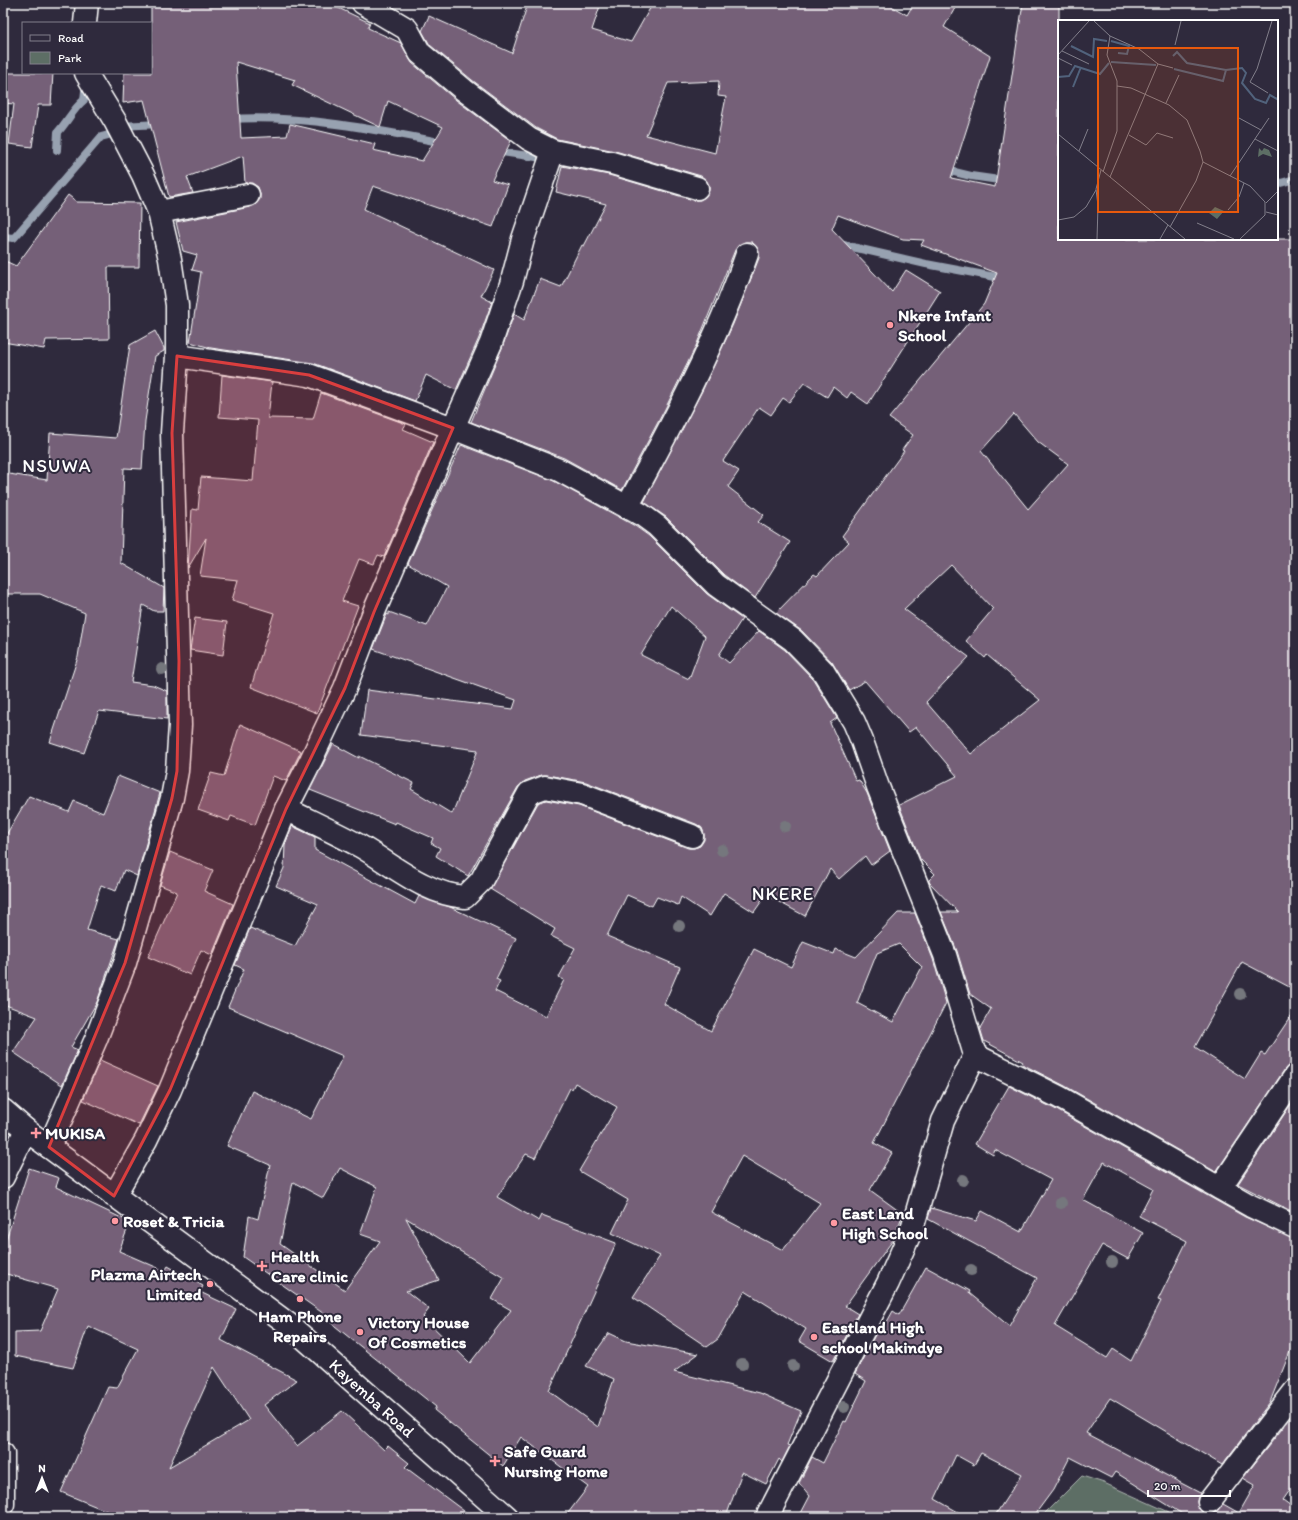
<svg xmlns="http://www.w3.org/2000/svg" width="1298" height="1520" font-family="Itim,sans-serif">
	<style>
		.green { fill: #5d6e65; stroke: #aeb6b2 }
		.lines { fill: none; stroke-linecap: round; stroke-linejoin: round }
		.stream { stroke: #97a1b0; stroke-width: 8 }
		.building { fill: #746078; stroke: #fff; fill-rule: evenodd }
		.street-casing { stroke: #fff; stroke-width: 25 }
		.secondary-casing { stroke: #fff; stroke-width: 25 }
		.street { stroke: #2f2a3d; stroke-width: 22 }
		.secondary { stroke: #2f2a3d; stroke-width: 22 }
		.tree { fill: #75777d }
		.marked { fill: #da3e3e; fill-opacity: 0.2; stroke: #da3e3e; stroke-width: 3; stroke-linejoin: round }
		.poi-dot { fill: #ff9aa2; stroke: #2f2a3d; stroke-width: 1.5 }
		.labels { text-anchor: middle; dominant-baseline: central; stroke-width: 4; stroke-linejoin: round; paint-order: stroke }
		.poi-label { font-size: 17px; font-weight: bold; fill: #fff; stroke: #2f2a3d; text-anchor: start }
		.street-label { font-size: 17px; fill: #fff; stroke: #2f2a3d }
		.quarter-label { font-size: 19px; letter-spacing: 1px; fill: #fff; stroke: #2f2a3d }
		.inset-river { fill: none; stroke: #51627c; stroke-width: 2 }
		.inset-road { fill: none; stroke: #827f8b; stroke-width: 1 }
		.view { fill: #e8590c; fill-opacity: 0.15; stroke: #e8590c; stroke-width: 2 }
		.inset-edge { fill: none; stroke: #fff; stroke-width: 2 }
	</style>
	<rect width="100%" height="100%" fill="#2f2a3d"/>
	<filter id="ink" filterUnits="userSpaceOnUse"><feTurbulence type="fractalNoise" baseFrequency=".025" numOctaves="2"/><feDisplacementMap in="SourceGraphic" scale="8" xChannelSelector="R" yChannelSelector="G"/><feConvolveMatrix kernelMatrix="1 2 1 2 8 2 1 2 1" color-interpolation-filters="sRGB"/></filter>
	<g filter="url(#ink)">
		<!-- green -->
		<polygon class="green" points="1082,1476 1104,1483 1169,1512 1165,1517 1041,1517"/>
		<g class="lines">
			<!-- stream -->
			<g class="stream">
				<path d="M230 119C302 115 374 129 444 143"/>
				<polyline points="120,126 160,124"/>
				<path d="M57 150 58 132C68 121 73 109 84 100L86 82"/>
				<polyline points="495,151 549,159"/>
				<polyline points="942,169 971,176 1006,181"/>
				<polyline points="1277,184 1295,179"/>
				<polyline points="3,237 14,238 101,137 112,134 116,142"/>
				<polyline points="839,244 926,264 1006,279"/>
			</g>
		</g>
		<!-- building -->
		<g class="building">
			<path d="M151 3H185L212 6 213 3H328L370 23 368 28 401 43 412 63 456 100 511 141 492 180 508 185 493 227 373 186 364 209 494 270 481 296 492 302 479 338 456 390 426 375 415 401 313 363 211 348 190 342 201 272 192 270 197 255 183 251 176 222 250 207 256 204 260 199V193L258 187 252 183H245L243 156 187 177 193 193 169 197 144 100 123 103 124 73H151ZM236 62 295 80 292 85 380 127 388 101 443 127 422 161 373 150 375 144 290 124 287 136 241 138Z"/>
			<path d="M528 3H601L592 30 631 42 653 3H886L907 15 914 3H958L944 27 990 56 951 178 995 187 1023 3H1059V239H1295V990L1242 962 1195 1047 1245 1079 1261 1053 1265 1055 1295 1010V1064L1289 1065 1285 1069 1216 1172 1065 1086 1022 1064 1023 1062 984 1041 980 1028 991 1009 970 994 957 951 941 912H958L929 882V880L935 874 920 859 899 805 957 776 916 727 909 732 865 681 849 690 832 662 802 631 776 613 814 574 817 576 849 542 842 536 904 451 902 450 913 435 889 418 984 304 997 273 921 245 924 240 903 239 838 215 832 229 892 292 906 270 940 291 868 404 851 392 847 398 833 387 827 397 804 383 789 402 783 398 771 415 759 407 723 461 739 471 728 487 764 515 758 522 790 542 755 598 724 575 666 517 644 502 703 389 733 324 759 258V252L756 246 752 242H745L739 245 735 250 696 346 665 409 622 490 564 458 471 422 502 348 514 314 524 320 540 279 561 287 582 245 584 246 606 204 556 192 562 166 609 175 693 200H700L705 197 709 191V185L706 180 701 176 615 151 557 139 536 128 472 80 430 45 422 31 429 16 512 53ZM719 81 718 96 726 97 715 153 646 135 668 83ZM1014 414 1038 442 1068 464 1028 509 981 451ZM951 565 993 609 966 641 985 658 987 655 1040 700 971 754 926 702 969 657 904 609Z"/>
			<polygon points="5,73 53,73 51,105 38,105 32,147 9,144 14,104 3,103"/>
			<polygon points="68,195 77,202 140,203 139,267 108,267 109,339 46,340 44,349 3,342 3,260 16,266"/>
			<polygon points="155,331 164,348 164,351 155,356 145,421 142,469 124,468 121,563 164,588 163,611 154,611 143,605 131,682 153,685 167,691 167,719 99,711 84,753 50,742 78,657 85,613 40,594 3,594 3,473 47,480 50,433 116,438 130,345"/>
			<polygon points="222,375 272,382 268,418 313,419 321,393 406,424 403,429 433,442 384,557 378,555 374,564 359,559 342,601 358,606 317,713 251,687 274,613 232,600 238,580 200,576 206,538 188,568 192,509 198,510 201,477 253,481 258,420 219,417"/>
			<path d="M461 445 554 481 635 526 649 536 707 594 742 619 719 655 729 663 759 631 785 650 813 679 837 718 830 723 856 781 859 780 867 793 890 851 871 865 865 856 839 879 830 869 805 916 766 895 754 912 724 893 710 916 681 897 678 905 657 897 652 906 627 895 607 936 680 967 664 1004 711 1031 754 949 791 967 803 942 834 954 836 949 856 957 898 913H915L933 959 946 1003 874 1143 892 1153 870 1190 903 1214 893 1240 845 1306 858 1314 833 1361 799 1341 806 1329 745 1291 718 1339 707 1347 633 1297 660 1256 612 1233 628 1200 579 1171 617 1107 575 1083 572 1089 570 1088 535 1158 526 1154 497 1197 539 1221 542 1215 616 1243 549 1391 598 1427 614 1379 586 1366 609 1333 626 1341 698 1354 674 1372 760 1393 801 1411 787 1445 790 1446 782 1462 779 1459 766 1484 742 1472 726 1517H565L588 1487 521 1437 503 1466 434 1410 436 1407 325 1318 327 1316 243 1257 249 1216 258 1219 270 1165 227 1146 252 1091 311 1119 343 1056 228 1007 244 969 235 965 250 928 295 946 318 904 276 886 284 868 285 845 292 826 315 837V850L415 904 419 896 450 907 516 938 496 979 500 981 495 991 546 1016 564 980 559 977 575 948 551 936 555 929 490 889 538 803 546 800 579 806 688 848H694L700 846 704 840V834L702 828 696 824 586 782 547 775H541L525 781 518 787 468 876 436 856 440 848 431 843 433 838 396 822 395 824 310 790 333 744 359 758V756L414 783 411 789 452 814 478 750 361 735 367 690 513 709 516 700 373 649 387 614 389 615V612L427 626 447 587 408 564ZM671 606 705 636 689 679 641 655ZM899 944 922 967 893 1022 857 1003 877 953ZM742 1156 820 1203 783 1250 711 1212ZM340 1168 377 1187 360 1234 380 1241 345 1290 280 1244 293 1182 323 1198ZM406 1218 504 1278 492 1299 511 1310 470 1363 423 1317 429 1309 406 1291 439 1280Z"/>
			<polygon points="195,618 227,622 223,655 190,650"/>
			<polygon points="240,724 301,751 286,781 273,776 255,825 231,816 229,821 198,810 211,773 224,776"/>
			<polygon points="118,776 160,793 137,876 124,870 116,891 101,885 87,930 119,939 97,1002 71,1047 78,1050 62,1085 13,1052 37,1017 3,1004 3,840 29,796 69,812 74,801 103,813"/>
			<polygon points="170,852 213,870 204,891 233,904 212,955 201,950 190,975 148,957 177,892 160,885"/>
			<polygon points="100,1060 158,1086 139,1125 83,1100"/>
			<path d="M1009 1086 1053 1108 1245 1217 1295 1239V1339L1270 1402 1222 1465 1110 1398 1086 1433 1200 1493 1197 1501 1198 1507 1202 1512 1208 1514H1213L1223 1504 1239 1513 1255 1485 1243 1478 1293 1415 1295 1416V1483L1283 1500 1295 1509V1517H1187L1115 1472 1111 1478 1070 1457 1053 1490 1033 1517H994L1022 1474 981 1453 974 1465 956 1455 935 1499 967 1517H799L810 1496 799 1483 812 1457 823 1463 844 1421 846 1422 866 1381 855 1374 879 1327 883 1329 893 1311 899 1315 926 1267 970 1291 969 1293 1009 1326 1037 1278 928 1219 931 1208 976 1221 982 1211 1021 1232 1051 1180 995 1150 993 1155 975 1144ZM1104 1162 1153 1189 1139 1216 1187 1241 1158 1300 1161 1301 1131 1361 1113 1349 1107 1358 1055 1326 1102 1245 1128 1259 1143 1233 1083 1200Z"/>
			<polygon points="1295,1098 1295,1213 1238,1184"/>
			<path d="M29 1168 59 1178 56 1187 130 1222 119 1251 165 1271 168 1266 203 1286 200 1292 236 1309 221 1340 297 1380 264 1405 297 1446 342 1411 384 1450 388 1446 409 1463 405 1467 472 1517H121L61 1492 108 1387 117 1388 138 1349 88 1326 73 1368 15 1356V1332L40 1331 58 1289 3 1273V1249ZM214 1367 249 1420 169 1467Z"/>
		</g>
		<g class="lines">
			<defs>
				<g id="street">
					<polyline points="363,3 407,29 420,53 464,90 529,139 553,151 612,163 697,188"/>
					<polyline points="85,23 87,3"/>
					<polyline points="159,212 248,195"/>
					<polyline points="177,356 309,375 453,428 559,470 642,515 657,526 716,585 793,640 823,671 854,722 862,741 878,787 945,955 975,1055 943,1121 912,1229 888,1283 767,1517"/>
					<path d="M627 507C672 425 716 343 747 254"/>
					<path d="M286 809C310 821 336 833 360 846 393 865 425 894 465 897L481 881 529 793 545 787 582 794 692 836"/>
					<polyline points="975,1055 1059,1097 1251,1206 1295,1227"/>
					<polyline points="49,1147 96,1039 125,963 172,798 177,771 180,725 172,433 177,356 177,305 170,259 159,212 143,175 115,121 86,73"/>
					<polyline points="3,1177 26,1130"/>
					<polyline points="1220,1188 1295,1076"/>
					<polyline points="114,1196 146,1140 170,1090 286,809 311,760 345,688 374,612 453,428 491,343 512,281 523,239 553,151"/>
					<polyline points="3,1454 3,1504"/>
					<polyline points="1209,1502 1295,1391"/>
				</g>
				<polyline id="secondary" points="3,1110 26,1130 287,1323 507,1517"/>
			</defs>
			<!-- street casing -->
			<use href="#street" class="street-casing"/>
			<!-- secondary casing -->
			<use href="#secondary" class="secondary-casing"/>
			<!-- street -->
			<use href="#street" class="street"/>
			<!-- secondary -->
			<use href="#secondary" class="secondary"/>
		</g>
		<!-- trees -->
		<g class="tree">
			<circle cx="162" cy="669" r="6"/>
			<circle cx="785" cy="826" r="6"/>
			<circle cx="722" cy="850" r="6"/>
			<circle cx="679" cy="926" r="6"/>
			<circle cx="1240" cy="994" r="6"/>
			<circle cx="963" cy="1180" r="6"/>
			<circle cx="1061" cy="1203" r="6"/>
			<circle cx="1112" cy="1262" r="6"/>
			<circle cx="971" cy="1270" r="6"/>
			<circle cx="742" cy="1364" r="6"/>
			<circle cx="793" cy="1366" r="6"/>
			<circle cx="844" cy="1407" r="6"/>
		</g>
	</g>
	<!-- marked area -->
	<path class="marked" d="M177 356 309 375 453 428 374 612 345 688 286 809 170 1090 114 1196 49 1147 125 963 172 798 177 771 179 661 172 433Z"/>
	<!-- markers -->
	<g class="poi-dot">
		<circle cx="890" cy="325" r="4"/>
		<path d="M34 1127h4v4h4v4h-4v4h-4v-4h-4v-4h4z"/>
		<circle cx="115" cy="1221" r="4"/>
		<circle cx="834" cy="1223" r="4"/>
		<path d="M260 1260h4v4h4v4h-4v4h-4v-4h-4v-4h4z"/>
		<circle cx="210" cy="1284" r="4"/>
		<circle cx="300" cy="1299" r="4"/>
		<circle cx="360" cy="1332" r="4"/>
		<circle cx="814" cy="1337" r="4"/>
		<path d="M493 1455h4v4h4v4h-4v4h-4v-4h-4v-4h4z"/>
	</g>
	<g class="labels">
		<!-- poi labels -->
		<g class="poi-label">
			<text x="898" y="315">Nkere Infant<tspan x="898" dy="20">School</tspan></text>
			<text x="45" y="1133">MUKISA</text>
			<text x="842" y="1213">East Land<tspan x="842" dy="20">High School</tspan></text>
			<text x="123" y="1221">Roset &amp; Tricia</text>
			<text x="271" y="1256">Health<tspan x="271" dy="20">Care clinic</tspan></text>
			<text x="202" y="1274" text-anchor="end">Plazma Airtech<tspan x="202" dy="20">Limited</tspan></text>
			<text x="300" y="1316" text-anchor="middle">Ham Phone<tspan x="300" dy="20">Repairs</tspan></text>
			<text x="368" y="1322">Victory House<tspan x="368" dy="20">Of Cosmetics</tspan></text>
			<text x="822" y="1327">Eastland High<tspan x="822" dy="20">school Makindye</tspan></text>
			<text x="504" y="1451">Safe Guard<tspan x="504" dy="20">Nursing Home</tspan></text>
		</g>
		<!-- street labels -->
		<g class="street-label">
			<text transform="translate(372 1398) rotate(42)">Kayemba Road</text>
		</g>
		<!-- quarter labels -->
		<g class="quarter-label">
			<text x="57" y="465">NSUWA</text>
			<text x="783" y="893">NKERE</text>
		</g>
	</g>
	<!-- overview -->
	<g transform="translate(1058 20)">
		<rect width="220" height="220" fill="#2f2a3d"/>
		<path d="M201 128 204 131 206 128 211 130 214 137 205 134 200 137ZM157 187 166 191 159 199 151 193Z" fill="#5d6e65"/>
		<path class="inset-river" d="M53 21 71 26 69 34 60 33M13 26 35 37 36 19 49 21M115 36 119 32 129 43 168 50M53 42 98 45M116 49 165 61 168 50 184 48 188 53 184 63 197 79 208 83 212 75 219 79 220 77M0 57 11 56 17 46 42 54 51 43M15 67 23 47"/>
		<path class="inset-road" d="M36 1 52 16 49 35 59 61V111L45 152M52 16 81 29 100 44 115 48M117 25 123 1M4 31 31 44M0 35 31 1M0 38 14 45M59 66 73 68 111 85 129 100 142 131 145 142 138 161 112 207M210 73 192 62 199 49 214 1M108 83 121 55M181 98 203 110M0 114 127 219M71 115 88 125 99 113 115 118M197 119 220 131M21 131 30 109M145 142 192 166 207 182V195L182 219M172 156 211 98M52 157 100 44M208 183 220 171M170 190 181 177 186 163M208 192 220 195M0 200 16 197 28 187 38 170M139 203 176 219M39 219 40 186 38 169 43 150M102 219 110 205"/>
		<path class="view" d="M40 28H180V192H40Z"/>
		<rect width="220" height="220" class="inset-edge"/>
	</g>
	<!-- margin -->
	<rect width="1298" height="1520" fill="none" stroke="#2f2a3d" stroke-width="16"/>
	<rect x="8" y="8" width="1282" height="1504" fill="none" stroke="#fff" stroke-width="1.5" filter="url(#ink)"/>
	<!-- legend -->
	<rect x="22" y="22" width="130" height="52" fill="#2f2a3d" stroke="#827f8b"/>
	<rect x="30" y="35" width="20" height="6" fill="#2f2a3d" stroke="#827f8b"/>
	<text x="58" y="42" font-size="12" fill="#ffffff">Road</text>
	<rect x="30" y="52" width="20" height="12" fill="#5d6e65" stroke="#827f8b"/>
	<text x="58" y="62" font-size="12" fill="#ffffff">Park</text>
	<!-- north arrow -->
	<g transform="translate(42 1478)" stroke="#2f2a3d" stroke-width="3" paint-order="stroke">
	<path d="M0-3L7 15L0 10L-7 15Z" fill="#ffffff"/>
	<text y="-6" font-size="11" font-weight="bold" text-anchor="middle" fill="#ffffff">N</text>
	</g>
	<!-- scale -->
	<path d="M1148 1490v6h82v-6" fill="none" stroke="#ffffff" stroke-width="2"/>
	<text x="1154" y="1490" font-size="12" fill="#ffffff" stroke="#2f2a3d" stroke-width="3" paint-order="stroke">20 m</text>
</svg>
